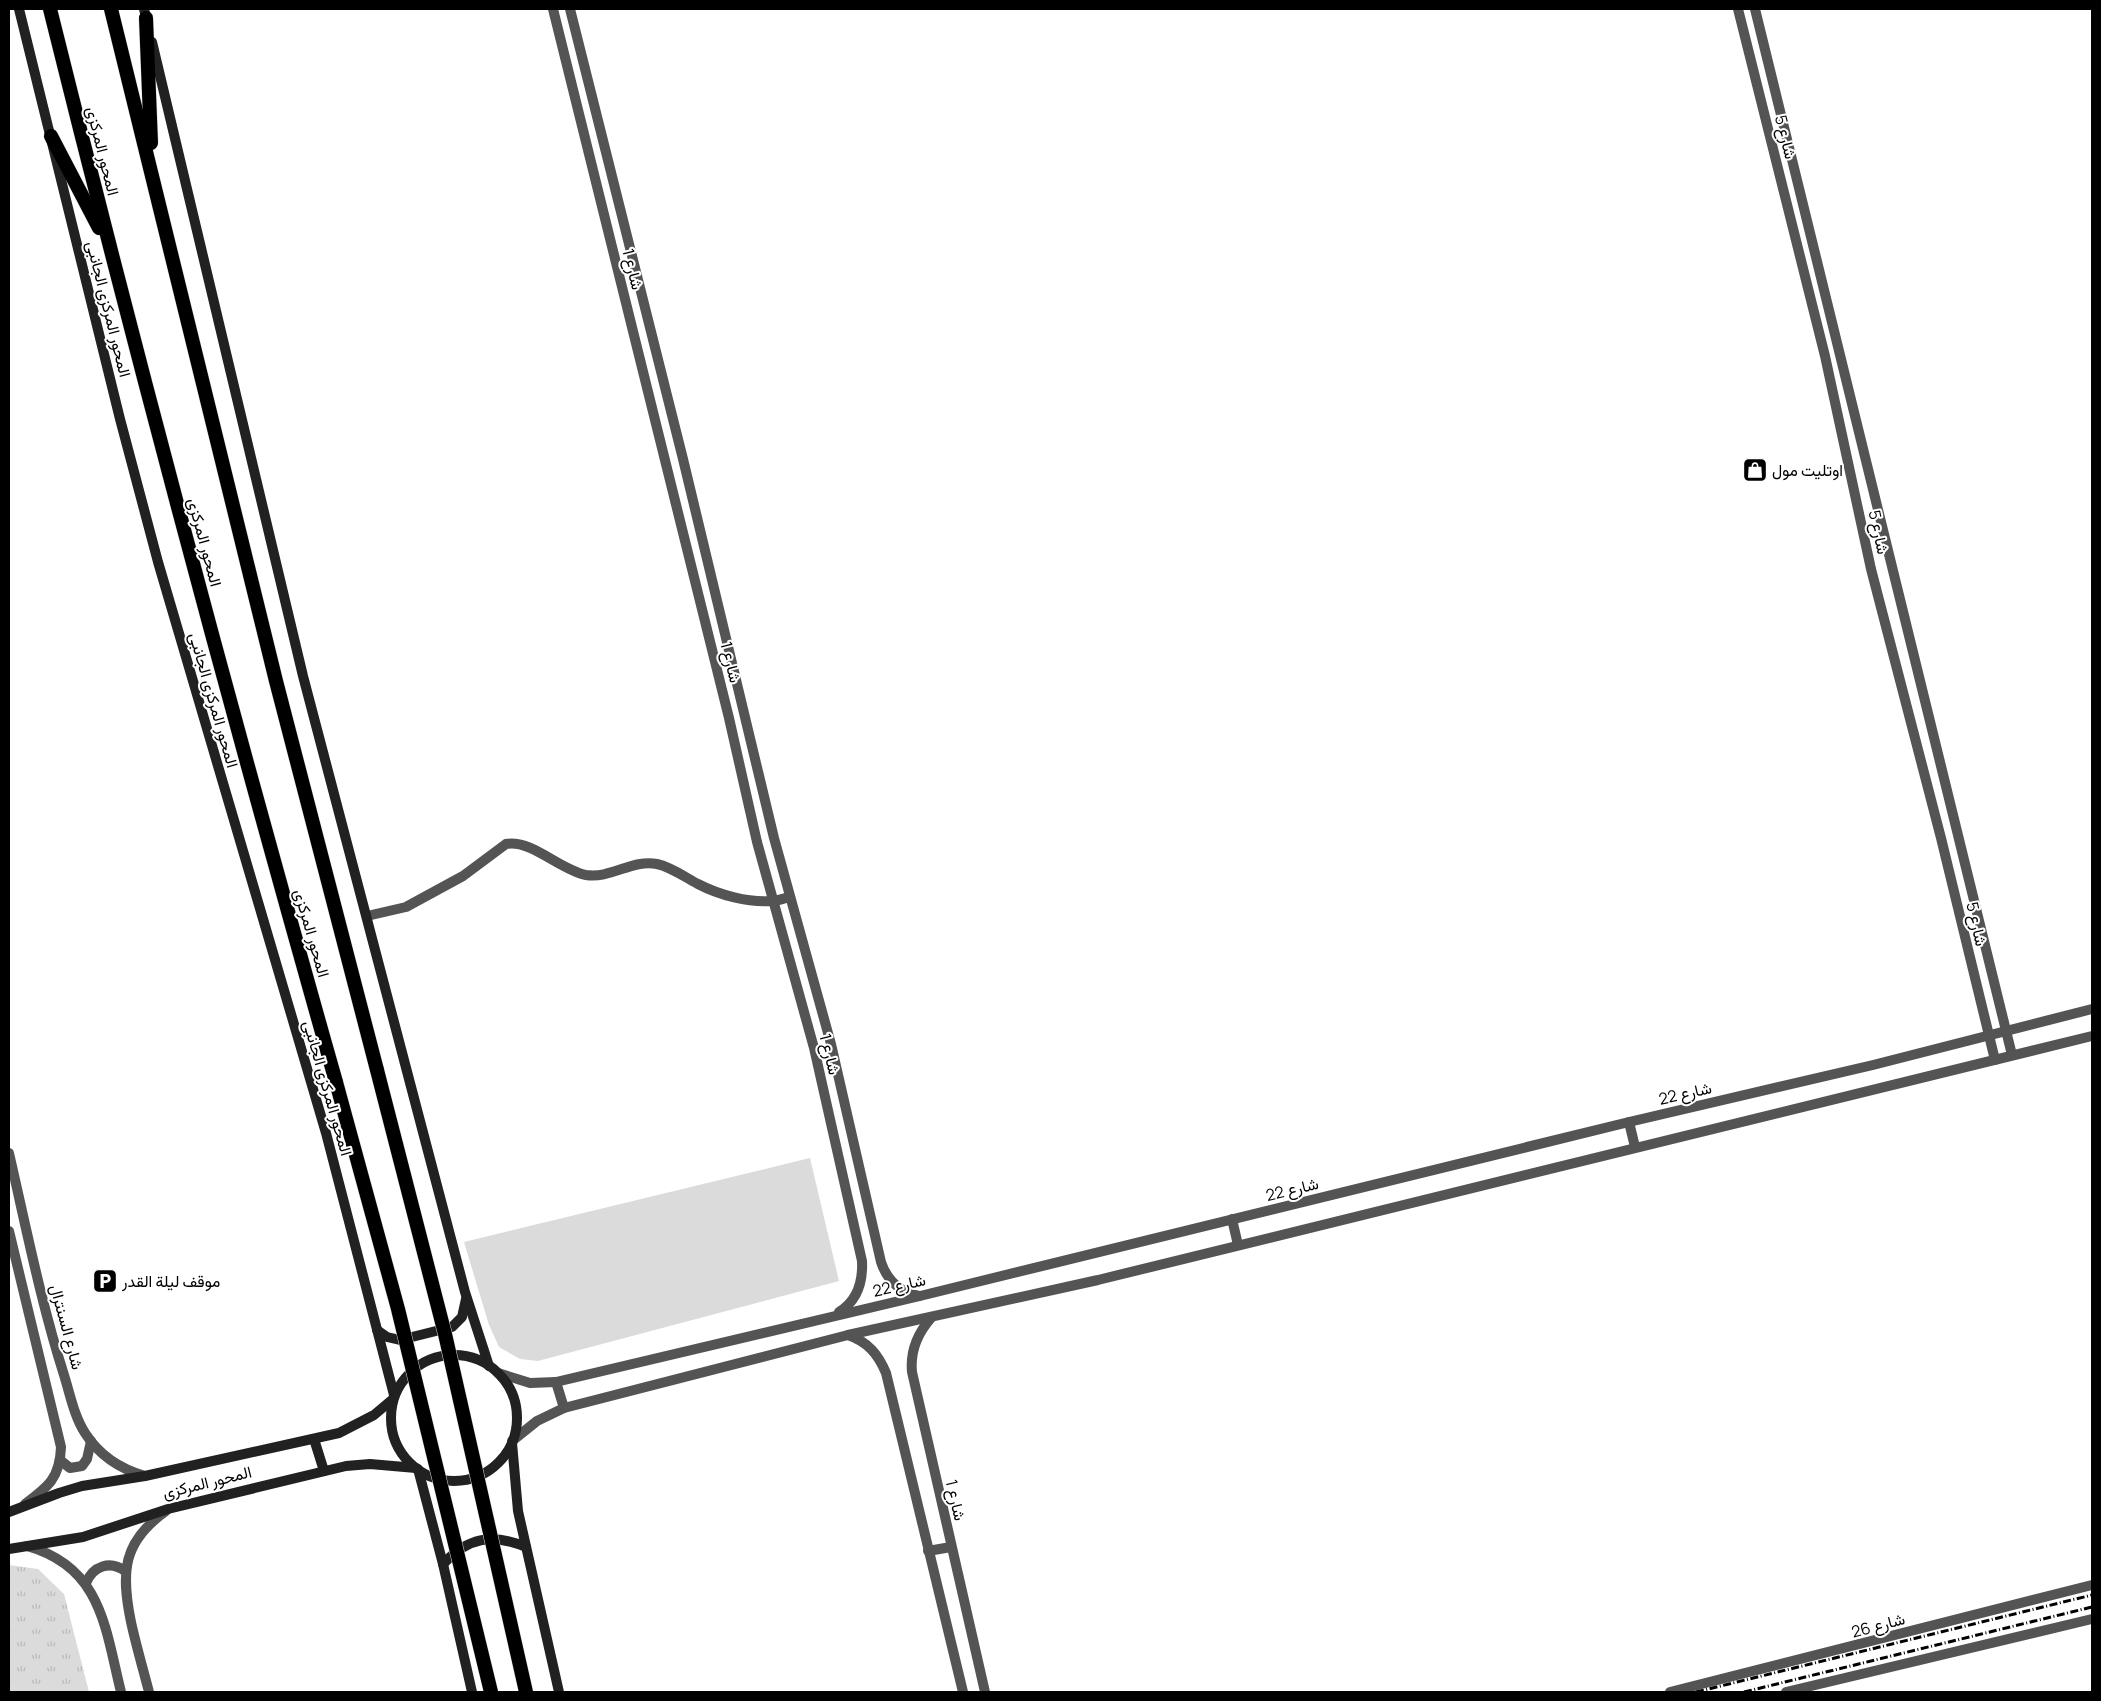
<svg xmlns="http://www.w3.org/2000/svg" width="2101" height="1701" font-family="Manrope,Vazirmatn,sans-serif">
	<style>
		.grass { fill: url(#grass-tufts) }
		.garden { fill: #dbdbdb }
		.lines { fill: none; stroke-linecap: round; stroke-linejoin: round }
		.trunk-casing { stroke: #dbdbdb; stroke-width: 15 }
		.minor { stroke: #545454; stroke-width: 10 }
		.tertiary { stroke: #545454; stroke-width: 10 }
		.secondary { stroke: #212121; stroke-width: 10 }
		.trunk { stroke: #000; stroke-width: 14 }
		.rail { stroke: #000; stroke-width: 3; stroke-dasharray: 8 2.5 1 2.5; stroke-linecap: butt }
		.trunk-bridge-casing { stroke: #dbdbdb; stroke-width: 15; stroke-linecap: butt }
		.trunk-bridge { stroke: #000; stroke-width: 14 }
		.labels { text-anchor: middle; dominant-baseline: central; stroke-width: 4; stroke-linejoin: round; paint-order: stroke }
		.street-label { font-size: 16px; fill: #000; stroke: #fff }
		.poi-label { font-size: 16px; fill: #000; stroke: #fff; text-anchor: start }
	</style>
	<defs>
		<pattern id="grass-tufts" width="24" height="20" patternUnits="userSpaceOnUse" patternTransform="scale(1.25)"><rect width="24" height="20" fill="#dbdbdb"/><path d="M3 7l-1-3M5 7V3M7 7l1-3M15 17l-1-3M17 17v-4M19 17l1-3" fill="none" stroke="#bababa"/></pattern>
	</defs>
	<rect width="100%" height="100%" fill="#fff"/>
	<!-- grass -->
	<polygon class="grass" points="9,1565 38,1569 64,1594 89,1692 9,1692"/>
	<!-- garden -->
	<polygon class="garden" points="810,1158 839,1281 538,1361 520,1359 499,1347 489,1325 464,1242"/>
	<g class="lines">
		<defs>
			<g id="trunk">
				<path d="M50 9C139 368 235 726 336 1082"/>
				<polyline points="111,9 276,681 377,1070"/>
				<polyline points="146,18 151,143"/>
				<polyline points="51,136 99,228"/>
			</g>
		</defs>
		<!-- trunk casing -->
		<use href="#trunk" class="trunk-casing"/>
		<!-- minor -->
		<g class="minor">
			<path d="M553 9 729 718 757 842 814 1048 862 1261C863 1282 857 1301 839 1312"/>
			<path d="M570 9 683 459 774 838 831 1044 881 1262C887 1280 900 1292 919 1296"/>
			<polyline points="1738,9 1825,356 1871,569 1941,838 1995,1060"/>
			<polyline points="1755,9 2012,1055"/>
			<path d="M367 916 406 907 463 876 506 844C531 839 560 870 586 875 611 879 632 859 657 864 671 867 685 877 698 884 719 895 749 903 772 901 778 901 784 898 790 897"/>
			<polyline points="1629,1122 1635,1147"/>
			<polyline points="1232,1219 1238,1245"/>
			<path d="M931 1318C917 1334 910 1351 912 1372L985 1692"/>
			<path d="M848 1335C868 1342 878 1354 886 1373L963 1692"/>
			<polyline points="498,1373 530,1383 556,1382 920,1296 1629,1122 1873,1065 2092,1009"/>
			<polyline points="556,1382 564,1408"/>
			<polyline points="512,1441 537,1421 564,1408 848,1335 1098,1280 2092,1036"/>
			<path d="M27 1546C102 1567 105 1628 121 1692"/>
			<polyline points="928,1551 951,1547"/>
			<path d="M86 1583C93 1566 110 1560 125 1571"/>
			<path d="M149 1692C143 1669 136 1645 131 1622 121 1573 122 1542 166 1511"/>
			<polyline points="1670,1692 2092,1585"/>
			<polyline points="1786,1692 2092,1619"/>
		</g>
		<!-- tertiary -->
		<g class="tertiary">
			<path d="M9 1153C26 1227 41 1303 64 1375 70 1394 74 1416 85 1433 99 1455 120 1469 145 1476"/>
			<path d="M9 1231 61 1447C60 1478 48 1487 25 1504"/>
			<polyline points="60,1460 70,1468 82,1466 87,1459 91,1441"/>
		</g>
		<!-- secondary -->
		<g class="secondary">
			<polyline points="19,9 120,419 158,562 326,1133 394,1395"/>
			<polyline points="144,9 148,25"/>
			<polyline points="152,42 303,676 465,1292 489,1366"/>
			<polyline points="377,1330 387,1337 400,1340 452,1327 462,1317 466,1299"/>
			<circle cx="454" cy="1418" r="63"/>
			<polyline points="314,1439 324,1471"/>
			<polyline points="512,1443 518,1511 559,1692"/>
			<polyline points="418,1469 443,1564 472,1692"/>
			<polyline points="9,1512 59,1493 82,1486 145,1476 339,1433 374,1415 393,1399"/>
			<polyline points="9,1549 83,1537 168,1509 346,1466 370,1464 416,1468"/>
			<path d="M443 1564C468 1537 493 1533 526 1547"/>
		</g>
		<!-- trunk -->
		<use href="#trunk" class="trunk"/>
		<!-- rail -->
		<g class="rail">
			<polyline points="1696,1692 2092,1595"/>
			<polyline points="1744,1692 2092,1607"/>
		</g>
		<defs>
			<g id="trunk-bridge">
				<polyline points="377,1070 445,1334 526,1692"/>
				<polyline points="336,1082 398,1309 491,1692"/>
			</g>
		</defs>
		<!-- trunk-bridge casing -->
		<use href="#trunk-bridge" class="trunk-bridge-casing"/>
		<!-- trunk-bridge -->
		<use href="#trunk-bridge" class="trunk-bridge"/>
	</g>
	<!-- icons -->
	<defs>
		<symbol id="shop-square" viewBox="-11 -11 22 22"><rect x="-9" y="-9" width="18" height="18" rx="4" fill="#000" stroke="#fff"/><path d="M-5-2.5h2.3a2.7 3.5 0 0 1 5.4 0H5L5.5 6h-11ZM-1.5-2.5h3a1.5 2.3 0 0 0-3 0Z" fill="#fff"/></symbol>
		<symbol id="parking-square" viewBox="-11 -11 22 22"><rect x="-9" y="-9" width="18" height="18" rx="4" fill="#000" stroke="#fff"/><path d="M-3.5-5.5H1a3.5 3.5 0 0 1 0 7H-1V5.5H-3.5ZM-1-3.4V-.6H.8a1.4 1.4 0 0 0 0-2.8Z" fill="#fff"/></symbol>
	</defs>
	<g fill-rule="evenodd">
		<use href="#shop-square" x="1741" y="456" width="28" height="28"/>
		<use href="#parking-square" x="91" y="1267" width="28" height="28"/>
	</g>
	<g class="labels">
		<!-- street labels -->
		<g class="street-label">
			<text transform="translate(1786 137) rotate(76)">شارع 5</text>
			<text transform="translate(103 151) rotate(76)">المحور المركزى</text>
			<text transform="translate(633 269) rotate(76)">شارع 1</text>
			<text transform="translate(109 309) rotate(76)">المحور المركزى الجانبى</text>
			<text transform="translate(1879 532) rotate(78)">شارع 5</text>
			<text transform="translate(205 542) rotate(75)">المحور المركزى</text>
			<text transform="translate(731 662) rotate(76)">شارع 1</text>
			<text transform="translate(214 700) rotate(74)">المحور المركزى الجانبى</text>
			<text transform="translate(1977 924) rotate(77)">شارع 5</text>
			<text transform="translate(312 933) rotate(74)">المحور المركزى</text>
			<text transform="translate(830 1054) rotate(76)">شارع 1</text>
			<text transform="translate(328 1088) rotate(74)">المحور المركزى الجانبى</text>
			<text transform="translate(1685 1093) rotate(-13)">شارع 22</text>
			<text transform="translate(1292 1189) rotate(-14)">شارع 22</text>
			<text transform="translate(899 1285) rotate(-13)">شارع 22</text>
			<text transform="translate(67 1327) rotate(75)">شارع السنترال</text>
			<text transform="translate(207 1482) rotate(-14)">المحور المركزى</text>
			<text transform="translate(956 1500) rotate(77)">شارع 1</text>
			<text transform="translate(1878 1625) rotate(-15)">شارع 26</text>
		</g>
		<!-- poi labels -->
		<g class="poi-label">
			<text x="1772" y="470">اوتليت مول</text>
			<text x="122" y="1281">موقف ليلة القدر</text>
		</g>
	</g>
	<!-- border -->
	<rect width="2101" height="1701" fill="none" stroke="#000000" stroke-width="20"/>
</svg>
